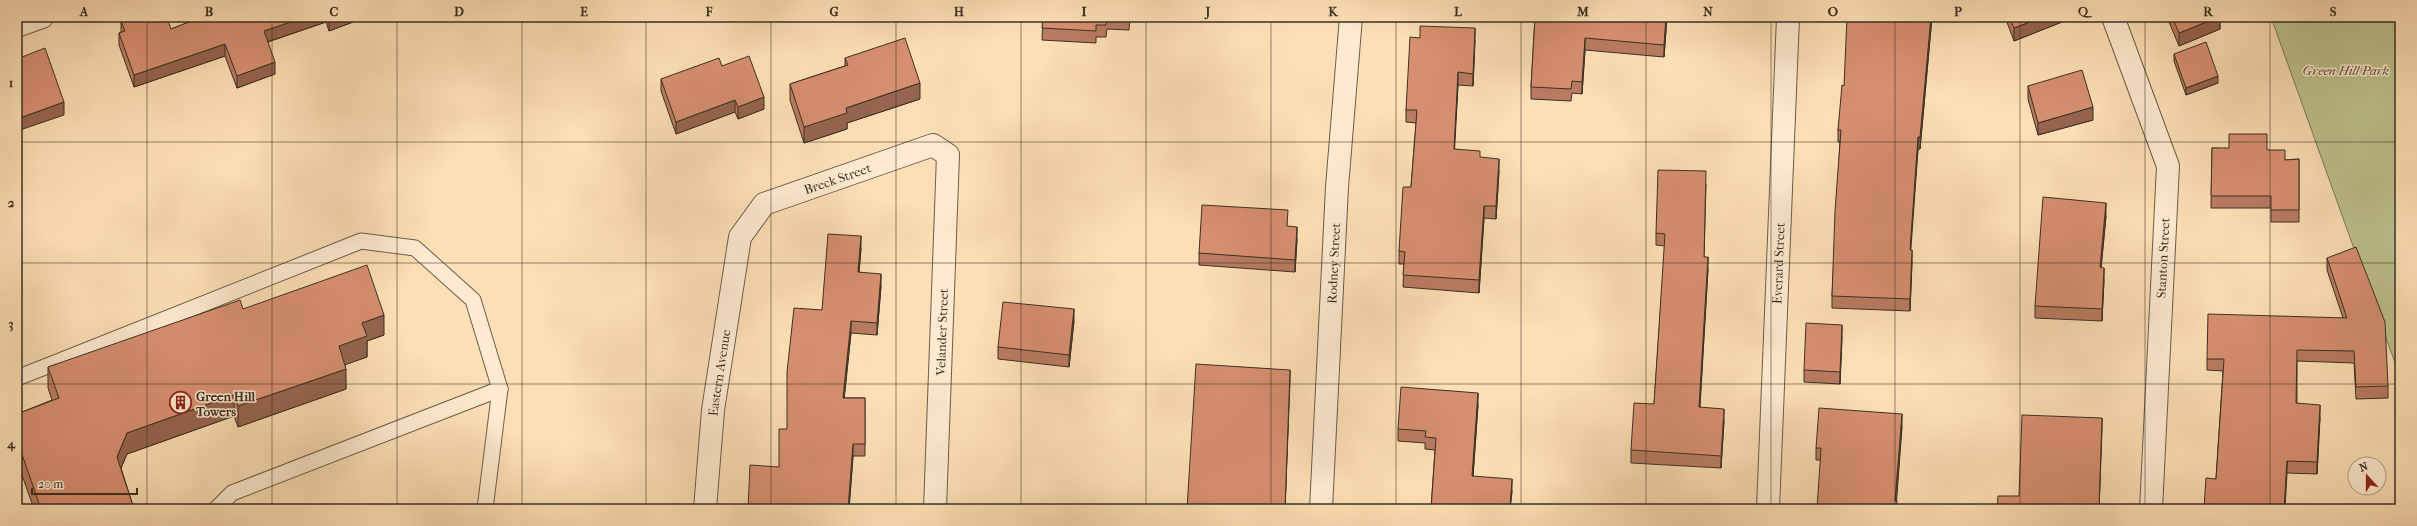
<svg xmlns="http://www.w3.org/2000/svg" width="2417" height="526" font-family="'IM FELL French Canon',serif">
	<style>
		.green { fill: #bec28e; stroke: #7c7958 }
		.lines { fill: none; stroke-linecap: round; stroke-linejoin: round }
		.lane-casing { stroke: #6b5c48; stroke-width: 17 }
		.street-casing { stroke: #6b5c48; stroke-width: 24 }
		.lane { stroke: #feead0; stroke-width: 15 }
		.street { stroke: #feead0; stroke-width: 22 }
		.wall { fill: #b97b61; stroke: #3a3023 }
		.shaded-wall { fill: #96644f; stroke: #3a3023 }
		.building { fill: #d78f71; stroke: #3a3023 }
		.grid { fill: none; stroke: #3a3023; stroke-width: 1; stroke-opacity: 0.55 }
		.labels { text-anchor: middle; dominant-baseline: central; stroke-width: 3; stroke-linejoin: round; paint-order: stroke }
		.park-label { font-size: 13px; font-style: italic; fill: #544d38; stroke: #feead0 }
		.street-label { font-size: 13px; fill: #3a3023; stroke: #feead0 }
		.poi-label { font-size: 13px; font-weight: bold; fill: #3a3023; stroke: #feead0; text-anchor: start }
		.neatline { fill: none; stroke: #3a3023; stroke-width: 1.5 }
		.grid-label { font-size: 13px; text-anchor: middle; font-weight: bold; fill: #3a3023 }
	</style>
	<rect width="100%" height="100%" fill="#fddfb6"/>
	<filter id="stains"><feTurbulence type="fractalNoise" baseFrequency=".005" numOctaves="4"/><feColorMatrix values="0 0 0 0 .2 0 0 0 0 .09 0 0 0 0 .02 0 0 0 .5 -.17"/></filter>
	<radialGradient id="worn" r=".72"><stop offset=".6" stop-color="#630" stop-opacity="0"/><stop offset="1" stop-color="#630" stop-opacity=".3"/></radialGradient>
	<!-- green -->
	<polygon class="green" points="2271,17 2400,17 2400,376 2386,338"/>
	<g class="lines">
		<defs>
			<g id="lane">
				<polyline points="17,378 361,241 415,248 473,300 500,389 485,509"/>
				<polyline points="216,509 232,493 500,389"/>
			</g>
			<g id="street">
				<polyline points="2113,17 2168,166 2151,509"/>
				<polyline points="17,26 42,17"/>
				<path id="s1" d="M705 509 713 410 740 237 764 204 933 145 948 155 935 509"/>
				<path id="s2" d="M1321 509 1337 187 1351 17"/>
				<path id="s3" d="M1768 509 1788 17"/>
			</g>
		</defs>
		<!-- lane casing -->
		<use href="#lane" class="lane-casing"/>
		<!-- street casing -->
		<use href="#street" class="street-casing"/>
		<!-- lane -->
		<use href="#lane" class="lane"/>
		<!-- street -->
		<use href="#street" class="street"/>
	</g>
	<!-- wall -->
	<g class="wall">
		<polygon points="202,17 361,17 361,19 329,31 326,22 268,42 275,74 237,88 225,56 134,87 119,45 119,33 121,32 121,21 171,29"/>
		<polygon points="1043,17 1130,17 1129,30 1107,29 1106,37 1096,37 1096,43 1042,40"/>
		<polygon points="1535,17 1667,17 1664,57 1585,50 1582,94 1572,93 1571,101 1531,99 1531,87"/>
		<polygon points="1932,17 1920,149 1918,149 1910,250 1912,262 1910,311 1832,308 1832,296 1840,142 1838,142 1838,130 1844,86"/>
		<polygon points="2005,17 2072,17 2072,18 2014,41"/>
		<polygon points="2167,17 2220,17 2220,29 2179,46"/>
		<polygon points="1420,38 1475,40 1473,86 1458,85 1454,149 1480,157 1499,171 1496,219 1484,218 1479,293 1403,287 1404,264 1399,264 1399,251 1411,187 1416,123 1406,122 1406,110"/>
		<polygon points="2174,54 2218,83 2186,95 2174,61"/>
		<polygon points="845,58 920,99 847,123 847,129 804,143 790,100 790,84 845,66"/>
		<polygon points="722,66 764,109 738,119 735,112 676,134 661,91 661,79"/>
		<polygon points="2028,86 2093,120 2038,135 2028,99"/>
		<polygon points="2212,148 2267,150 2285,160 2299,159 2299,222 2271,222 2271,208 2211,208"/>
		<polygon points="1706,184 1704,257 1708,269 1700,407 1724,421 1721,468 1631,463 1631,450 1654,404 1665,246 1656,245 1656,233"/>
		<polygon points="2106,216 2101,267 2104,280 2102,321 2035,318 2035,306"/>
		<polygon points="1288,226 1297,239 1295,272 1199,265 1199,253"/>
		<polygon points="861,248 859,272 881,286 877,335 851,333 844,398 865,398 865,456 853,456 849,509 748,509 779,467 787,429 822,310"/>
		<polygon points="2327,258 2388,386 2388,398 2356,399 2354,363 2297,361 2297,403 2320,417 2317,474 2287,473 2204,508 2216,479 2223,371 2207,370 2207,359 2343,318 2327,270"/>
		<polygon points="243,309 384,335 367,341 367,357 345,364 346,389 238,427 234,416 127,454 121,468 134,509 34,509 17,461 17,414 52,400 48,388 48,367"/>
		<polygon points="1074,321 1069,367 998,359 998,347"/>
		<polygon points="1842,337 1840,384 1804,382 1804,370"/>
		<polygon points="1478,405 1473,477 1512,491 1510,509 1431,509 1435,450 1425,449 1425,443 1398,441 1398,429"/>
		<polygon points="1902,426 1896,501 1897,509 1820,460 1816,460 1816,448"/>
	</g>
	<!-- shaded-wall -->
	<g class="shaded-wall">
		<polygon points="305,17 326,17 326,22 264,43 264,31"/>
		<polygon points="333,17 361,17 361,19 329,31 329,18"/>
		<polygon points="1666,17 1667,17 1664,57 1664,45"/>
		<polygon points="1931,17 1932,17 1920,149 1920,137"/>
		<polygon points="2043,17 2072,17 2072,18 2014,41 2014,28"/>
		<polygon points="2219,17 2220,17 2220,29 2179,46 2179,33"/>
		<polygon points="1475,28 1475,40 1473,86 1473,74"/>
		<polygon points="1585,38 1585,50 1582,94 1582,82"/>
		<polygon points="225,44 225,56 134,87 134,75"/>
		<polygon points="275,62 275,74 237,88 237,76"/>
		<polygon points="1458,72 1458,85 1454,161 1454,149"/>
		<polygon points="2218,76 2218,83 2186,95 2186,88"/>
		<polygon points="920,83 920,99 847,123 847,129 804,143 804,127 846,108"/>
		<polygon points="764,97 764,109 738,119 738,107"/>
		<polygon points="735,100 735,112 676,134 676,122"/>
		<polygon points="64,102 64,115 17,131 17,119"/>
		<polygon points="2093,107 2093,120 2038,135 2038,123"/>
		<polygon points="1918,137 1918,149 1910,262 1910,250"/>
		<polygon points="1499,159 1499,171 1496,219 1496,206"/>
		<polygon points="2106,203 2106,216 2100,280 2100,267"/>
		<polygon points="1484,206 1484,218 1479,293 1479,280"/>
		<polygon points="1297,227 1297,239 1295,272 1295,260"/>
		<polygon points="861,236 861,248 858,284 858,272"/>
		<polygon points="1912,250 1912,262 1910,311 1910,299"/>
		<polygon points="1708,257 1708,269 1699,419 1699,407"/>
		<polygon points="2104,268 2104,280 2102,321 2102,309"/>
		<polygon points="881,274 881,286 877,335 877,323"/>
		<polygon points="1074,309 1074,321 1069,367 1069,355"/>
		<polygon points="384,315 384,335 367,341 367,357 339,367 339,346 362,323"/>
		<polygon points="851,321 851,333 843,410 843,398"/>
		<polygon points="1842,325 1842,337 1840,384 1840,372"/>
		<polygon points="346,369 346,389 238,427 238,406"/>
		<polygon points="1290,370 1290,382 1285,509"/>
		<polygon points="1478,393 1478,405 1472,489 1472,476"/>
		<polygon points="234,395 234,416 127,454 117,477 117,457 127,433"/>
		<polygon points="2320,405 2320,417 2317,474 2317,462"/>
		<polygon points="1724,409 1724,421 1721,468 1721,456"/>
		<polygon points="1902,414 1902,426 1896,509 1895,501"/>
		<polygon points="2102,418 2102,431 2099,509"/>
		<polygon points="853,444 853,456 849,509 848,509"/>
		<polygon points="2287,461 2287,473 2285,509 2284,509"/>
		<polygon points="1512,479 1512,491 1510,509"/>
	</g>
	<!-- building -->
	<g class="building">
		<polygon points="133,17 161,17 162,20 167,18 171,29 202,17 305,17 264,31 275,62 237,76 225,44 134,75 119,33 125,31 121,21"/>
		<polygon points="1043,17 1107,17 1106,25 1096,25 1096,31 1042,28"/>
		<polygon points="1108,17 1129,17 1129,18"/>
		<polygon points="1535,17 1666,17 1664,45 1585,38 1582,82 1572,81 1571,89 1531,87"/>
		<polygon points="1847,17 1931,17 1920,137 1918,137 1910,250 1912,250 1910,299 1832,296 1835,211 1841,130 1838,130 1842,85 1844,86"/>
		<polygon points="2009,17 2043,17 2014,28"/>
		<polygon points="2172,17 2219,17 2179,33"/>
		<polygon points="1420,26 1475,28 1473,74 1458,72 1454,149 1480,151 1480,157 1499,159 1496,206 1484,206 1479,280 1403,275 1405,252 1399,251 1403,187 1411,187 1417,110 1406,110 1410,37 1420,38"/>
		<polygon points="905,38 920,83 846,108 847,113 804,127 790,84 848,65 845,58"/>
		<polygon points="2206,42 2218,76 2186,88 2174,54"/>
		<polygon points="45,48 64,102 17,119 17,59"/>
		<polygon points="749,56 764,97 738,107 735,100 676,122 661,79 719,58 722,66"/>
		<polygon points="2082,70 2093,107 2038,123 2028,86"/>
		<polygon points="2229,134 2267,134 2267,150 2285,150 2285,160 2299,159 2299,210 2271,210 2271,196 2211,196 2212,148 2229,148"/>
		<polygon points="1658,170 1706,171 1704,257 1708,257 1699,407 1724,409 1721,456 1631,450 1634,403 1654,404 1665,234 1656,233"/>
		<polygon points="2043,197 2106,203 2100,267 2104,268 2102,309 2035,306"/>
		<polygon points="1202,205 1288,210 1287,226 1297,227 1295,260 1199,253"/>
		<polygon points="828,234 861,236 858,272 881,274 877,323 851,321 843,398 865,398 865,444 853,444 848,509 748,509 750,465 779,467 779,429 787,429 787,372 794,308 822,310"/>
		<polygon points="2356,247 2385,322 2388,386 2356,387 2354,351 2297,350 2296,403 2320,405 2317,462 2287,461 2284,509 2193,509 2193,507 2204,508 2206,478 2216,479 2224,359 2207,359 2208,314 2347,318 2327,258"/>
		<polygon points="367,265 384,315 362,323 367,336 339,346 346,369 238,406 234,395 127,433 117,457 134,509 41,509 17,440 17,414 59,398 48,367 240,300 243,309"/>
		<polygon points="1003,302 1074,309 1069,355 998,347"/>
		<polygon points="1806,323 1842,325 1840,372 1804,370"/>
		<polygon points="1196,364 1290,370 1285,509 1187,509"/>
		<polygon points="1401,387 1478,393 1472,476 1512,479 1510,507 1500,506 1500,509 1431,509 1436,438 1425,437 1426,431 1398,429"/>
		<polygon points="1819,408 1902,414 1895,501 1897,501 1897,509 1817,509 1821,448 1816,448"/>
		<polygon points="2022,415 2102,418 2099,509 1997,509 1998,496 2019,496"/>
	</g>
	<!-- grid -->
	<path class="grid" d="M147 17V509M272 17V509M397 17V509M522 17V509M646 17V509M771 17V509M896 17V509M1021 17V509M1146 17V509M1271 17V509M1396 17V509M1521 17V509M1646 17V509M1771 17V509M1895 17V509M2020 17V509M2145 17V509M2270 17V509M17 142H2400M17 263H2400M17 384H2400"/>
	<!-- icons -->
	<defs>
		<symbol id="building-ring" viewBox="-11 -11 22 22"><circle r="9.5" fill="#feead0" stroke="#8f2418" stroke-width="1.5"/><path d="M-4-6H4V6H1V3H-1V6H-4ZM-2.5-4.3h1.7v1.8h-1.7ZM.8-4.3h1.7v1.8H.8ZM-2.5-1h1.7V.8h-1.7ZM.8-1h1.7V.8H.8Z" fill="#8f2418"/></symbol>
	</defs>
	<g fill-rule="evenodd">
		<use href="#building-ring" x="168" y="390" width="25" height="25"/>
	</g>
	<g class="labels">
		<!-- park labels -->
		<g class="park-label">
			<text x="2346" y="70">Green Hill Park</text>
		</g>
		<!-- street labels -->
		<g class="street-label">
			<text stroke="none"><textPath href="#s1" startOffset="393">Breck Street</textPath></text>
			<text transform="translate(2163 258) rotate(-87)">Stanton Street</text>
			<text stroke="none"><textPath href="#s2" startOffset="246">Rodney Street</textPath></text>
			<text stroke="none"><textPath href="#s3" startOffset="246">Everard Street</textPath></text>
			<text transform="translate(942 332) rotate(-88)">Velander Street</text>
			<text stroke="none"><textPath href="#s1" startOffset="137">Eastern Avenue</textPath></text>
		</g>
		<!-- poi labels -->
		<g class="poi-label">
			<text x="196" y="396">Green Hill<tspan x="196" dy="15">Towers</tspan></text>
		</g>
	</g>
	<!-- margin -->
	<rect width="2417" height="526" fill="none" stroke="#fddfb6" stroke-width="44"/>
	<!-- north arrow -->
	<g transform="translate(2367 476) rotate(339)"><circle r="19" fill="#feead0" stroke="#b0a08b"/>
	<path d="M0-3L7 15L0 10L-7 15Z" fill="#8f2418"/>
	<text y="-6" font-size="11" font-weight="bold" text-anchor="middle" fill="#3a3023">N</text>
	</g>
	<!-- scale -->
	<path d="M32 488v6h105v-6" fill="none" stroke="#3a3023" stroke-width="2"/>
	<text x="38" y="488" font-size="12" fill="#3a3023" stroke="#feead0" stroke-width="3" paint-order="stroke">20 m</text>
	<rect x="22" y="22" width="2373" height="482" class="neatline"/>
	<g class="grid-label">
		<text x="84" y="16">A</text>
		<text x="209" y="16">B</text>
		<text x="334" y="16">C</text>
		<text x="459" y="16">D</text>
		<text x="584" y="16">E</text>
		<text x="709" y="16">F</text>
		<text x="834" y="16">G</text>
		<text x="959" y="16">H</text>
		<text x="1084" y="16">I</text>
		<text x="1208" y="16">J</text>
		<text x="1333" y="16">K</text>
		<text x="1458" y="16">L</text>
		<text x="1583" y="16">M</text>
		<text x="1708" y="16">N</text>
		<text x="1833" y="16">O</text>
		<text x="1958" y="16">P</text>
		<text x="2083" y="16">Q</text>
		<text x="2208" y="16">R</text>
		<text x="2333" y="16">S</text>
		<text x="11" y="87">1</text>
		<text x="11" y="207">2</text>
		<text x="11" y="328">3</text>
		<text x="11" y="448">4</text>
	</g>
	<rect width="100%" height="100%" filter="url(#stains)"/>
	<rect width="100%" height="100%" fill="url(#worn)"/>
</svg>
